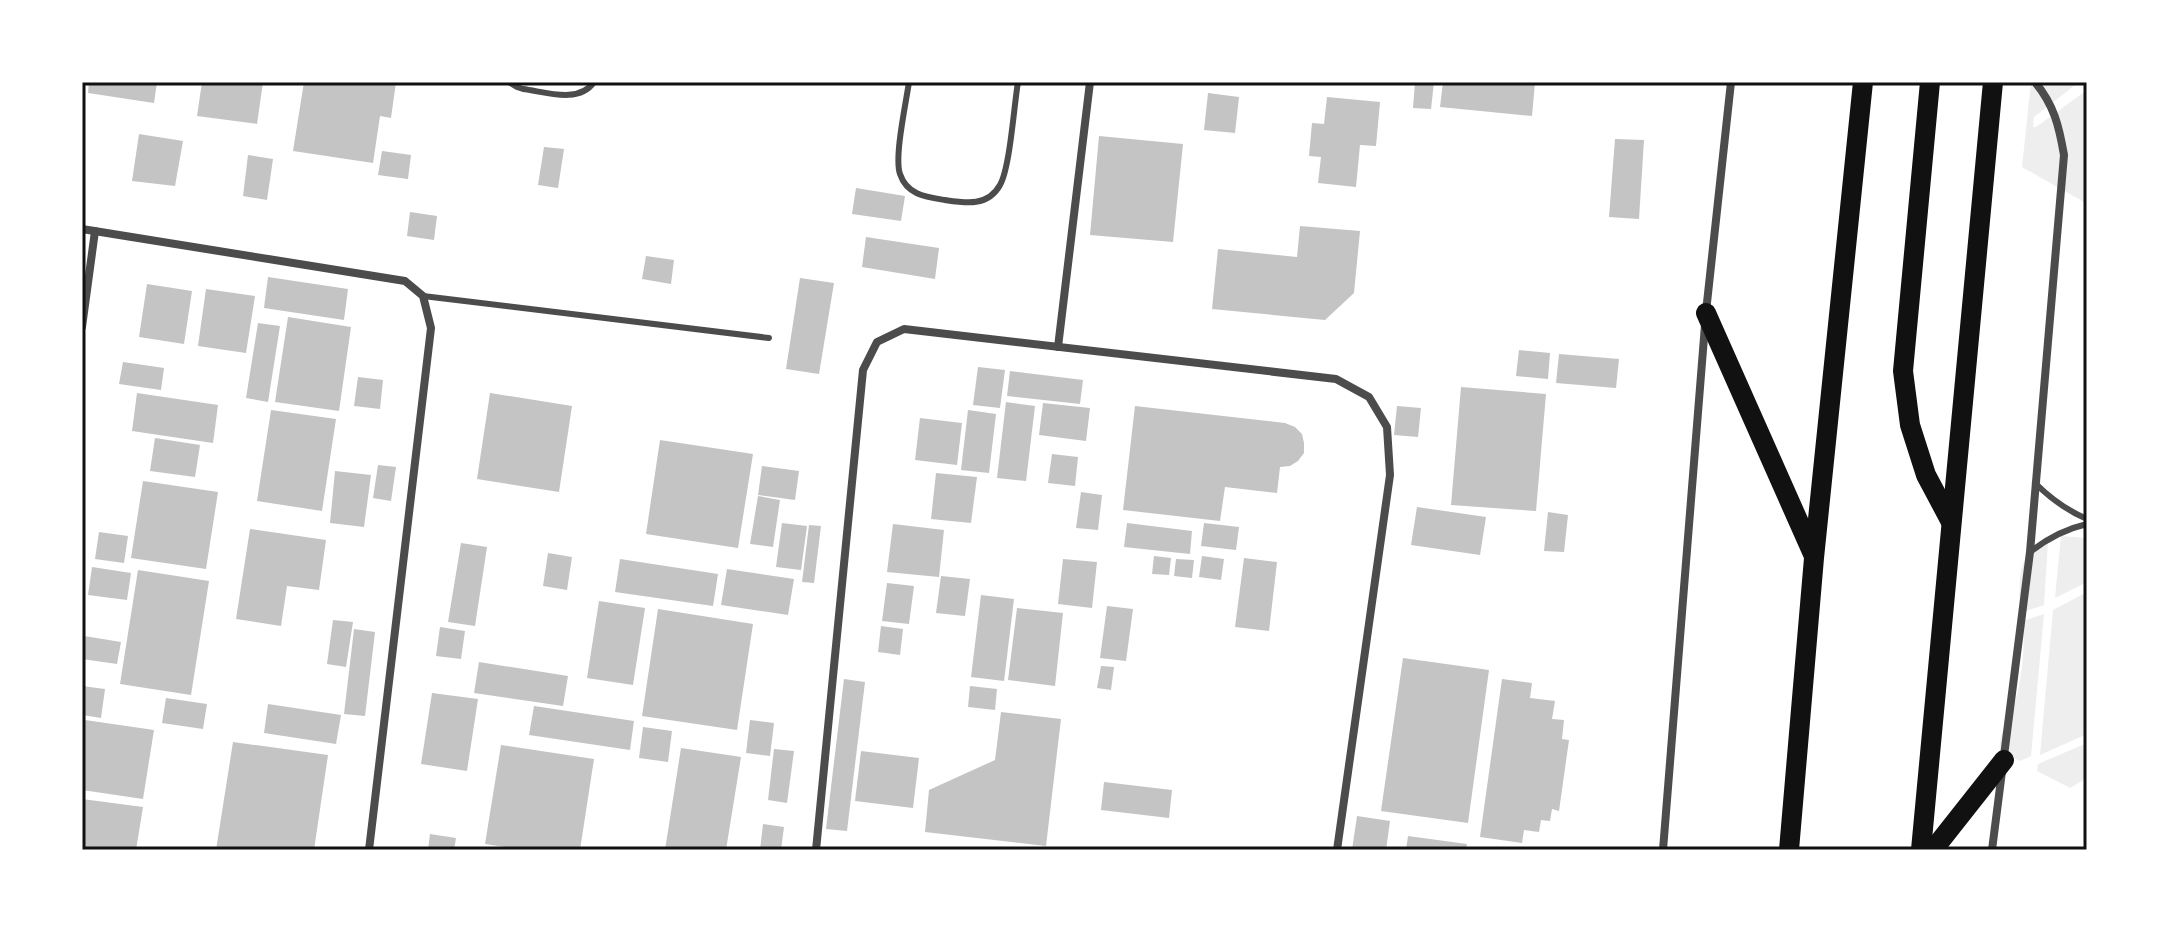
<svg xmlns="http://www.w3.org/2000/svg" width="2169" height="932" font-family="Spectral,serif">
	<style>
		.green { fill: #eee }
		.building { fill: #c4c4c4 }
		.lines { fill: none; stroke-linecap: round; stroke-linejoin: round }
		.service { stroke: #4c4c4c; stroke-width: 6 }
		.minor { stroke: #4c4c4c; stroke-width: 8 }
		.primary { stroke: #111; stroke-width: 20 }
		.neatline { fill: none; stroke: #111; stroke-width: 3 }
	</style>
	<rect width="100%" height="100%" fill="#fff"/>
	<!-- green -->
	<g class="green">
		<polygon points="2031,82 2079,82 2034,117 2033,127 2036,127 2087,90 2087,174 2084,202 2022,167"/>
		<polygon points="2061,536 2087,538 2087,582 2055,598"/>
		<path d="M2048 542 2044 605 2020 613C2020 582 2014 554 2048 542Z"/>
		<polygon points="2087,592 2087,734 2040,755 2053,610"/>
		<path d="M2044 614 2031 756 2020 761 2000 751C1998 734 2008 724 2013 709 2022 681 2025 651 2023 621Z"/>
		<polygon points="2087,743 2087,778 2070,788 2037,771 2038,764"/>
	</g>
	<!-- building -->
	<g class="building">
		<polygon points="89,82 157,82 154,103 88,93"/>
		<polygon points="202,82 263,82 257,124 197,116"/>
		<polygon points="304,82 396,82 391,118 380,116 373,163 293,151"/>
		<polygon points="1415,82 1434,82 1431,109 1413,108"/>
		<polygon points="1443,82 1535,82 1532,116 1440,107"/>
		<polygon points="1208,93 1239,97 1235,133 1204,130"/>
		<polygon points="1327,97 1380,102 1376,146 1360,145 1356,187 1318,183 1321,157 1309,156 1312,123 1324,124"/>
		<polygon points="139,134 183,141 175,186 132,181"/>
		<polygon points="1099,136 1183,144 1173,242 1090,235"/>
		<polygon points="1615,139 1644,140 1639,219 1609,217"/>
		<polygon points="544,147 564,149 558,188 538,185"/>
		<polygon points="382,151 411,155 408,179 378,175"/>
		<polygon points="248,155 273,159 267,200 243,196"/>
		<polygon points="856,188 905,196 901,221 852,214"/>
		<polygon points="410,212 437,216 434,240 407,236"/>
		<polygon points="1300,226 1360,231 1354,293 1325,320 1212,309 1218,249 1297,257"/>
		<polygon points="866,237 939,248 935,279 862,267"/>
		<polygon points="646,256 674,260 671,284 642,279"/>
		<polygon points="268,277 348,289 344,320 264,308"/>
		<polygon points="800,278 834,283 819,374 786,369"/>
		<polygon points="147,284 192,291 184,344 139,337"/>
		<polygon points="206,289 255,296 246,353 198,346"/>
		<polygon points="288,317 351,327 339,411 275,402"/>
		<polygon points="258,323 280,326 268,402 246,398"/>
		<polygon points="1519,350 1550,353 1548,379 1516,376"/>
		<polygon points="1559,354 1619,359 1616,388 1556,383"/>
		<polygon points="123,362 164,368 161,390 119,384"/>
		<polygon points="978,367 1005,370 1000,408 973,405"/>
		<polygon points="1010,371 1083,380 1080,404 1007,396"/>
		<polygon points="358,377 383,380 380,409 354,406"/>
		<polygon points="1461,387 1546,394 1536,511 1451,505"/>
		<polygon points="137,393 218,405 213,443 132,431"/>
		<polygon points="490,393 572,406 559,492 477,479"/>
		<polygon points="1006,402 1035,406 1026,481 997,478"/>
		<polygon points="1043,403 1090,408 1086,441 1039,435"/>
		<polygon points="1135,406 1285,423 1295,427 1302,434 1304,443 1304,453 1298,461 1290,466 1280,467 1277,493 1225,487 1220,521 1123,510"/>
		<polygon points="1397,406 1421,408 1418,437 1394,435"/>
		<polygon points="271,410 336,419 322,511 257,501"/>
		<polygon points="968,410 996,414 989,473 961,470"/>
		<polygon points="920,418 962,423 957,465 915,460"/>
		<polygon points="155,438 200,445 195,477 150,471"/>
		<polygon points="660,440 753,454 738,548 646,534"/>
		<polygon points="1052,454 1078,457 1075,486 1048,483"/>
		<polygon points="378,465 396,467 391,501 373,498"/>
		<polygon points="762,466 799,471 795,500 758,495"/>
		<polygon points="335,471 371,475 364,527 330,523"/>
		<polygon points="936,473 977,477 971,523 931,519"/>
		<polygon points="143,481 218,492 206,569 131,558"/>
		<polygon points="1081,492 1102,495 1098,530 1076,528"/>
		<polygon points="758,496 780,500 773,547 750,544"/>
		<polygon points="1417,507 1486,517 1480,555 1411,545"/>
		<polygon points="1548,512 1568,515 1564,552 1544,551"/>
		<polygon points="782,523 807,526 801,570 776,567"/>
		<polygon points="1127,523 1192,531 1190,554 1124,547"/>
		<polygon points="1204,523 1239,527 1236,550 1201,546"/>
		<polygon points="893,524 944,530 939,577 887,572"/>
		<polygon points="809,525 821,526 814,583 802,582"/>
		<polygon points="250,529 326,540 319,590 287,586 281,626 236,619"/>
		<polygon points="99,532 128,536 124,563 95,559"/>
		<polygon points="461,543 487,547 475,626 448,622"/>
		<polygon points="548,553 572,557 567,590 543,586"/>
		<polygon points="1154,556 1171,558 1169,575 1152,574"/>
		<polygon points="1202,556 1224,559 1221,580 1199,577"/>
		<polygon points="1244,558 1277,562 1269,631 1235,627"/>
		<polygon points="620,559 718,574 713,606 615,592"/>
		<polygon points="1063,559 1097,562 1092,608 1058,604"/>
		<polygon points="1176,559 1194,560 1192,578 1174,576"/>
		<polygon points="92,567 131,573 127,600 88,595"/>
		<polygon points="727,569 794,579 788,615 721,605"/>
		<polygon points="138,570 209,581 191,695 120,684"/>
		<polygon points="941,576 970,579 965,616 936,613"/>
		<polygon points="887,583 914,586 909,624 882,621"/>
		<polygon points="981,595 1014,599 1004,681 971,677"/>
		<polygon points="599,601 645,608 633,685 587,678"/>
		<polygon points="1107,606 1133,609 1126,661 1100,658"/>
		<polygon points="1017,608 1063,613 1055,686 1008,680"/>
		<polygon points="658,609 753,624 737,730 642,716"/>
		<polygon points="333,620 353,622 346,667 327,664"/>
		<polygon points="881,626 903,629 900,655 878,652"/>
		<polygon points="440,627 465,631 461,659 436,656"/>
		<polygon points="354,629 375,632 365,716 344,714"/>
		<polygon points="84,636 121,642 117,664 82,659"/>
		<polygon points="1403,658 1489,670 1468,823 1381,811"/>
		<polygon points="479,662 568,676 563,706 474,693"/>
		<polygon points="1101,666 1114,667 1111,690 1097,688"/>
		<polygon points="844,679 865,682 847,831 826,829"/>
		<polygon points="1502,679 1532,683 1530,698 1555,701 1552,719 1564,720 1562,739 1569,740 1559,811 1552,809 1550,821 1541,820 1539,832 1524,830 1522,843 1480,837"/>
		<polygon points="82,686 105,689 101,718 82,715"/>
		<polygon points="970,686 997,689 995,710 968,707"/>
		<polygon points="432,693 478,699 467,771 421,764"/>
		<polygon points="166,698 207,704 203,729 162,723"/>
		<polygon points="268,704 341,715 336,744 264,733"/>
		<polygon points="534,706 634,721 630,750 529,735"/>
		<polygon points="1001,712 1061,719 1046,846 925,832 929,790 995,760"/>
		<polygon points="85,720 154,730 143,799 82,790 82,737"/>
		<polygon points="750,720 774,723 770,756 746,753"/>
		<polygon points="643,727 672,731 668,762 639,758"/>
		<polygon points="233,742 328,755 314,850 216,850"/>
		<polygon points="501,745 594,759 580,850 525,850 485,844"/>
		<polygon points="681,748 741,757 726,850 665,850"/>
		<polygon points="774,749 794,751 787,803 768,800"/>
		<polygon points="861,751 919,758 913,808 855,801"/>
		<polygon points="1104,782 1172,790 1169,818 1101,810"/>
		<polygon points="82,799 143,807 136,850 82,850"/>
		<polygon points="1357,816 1390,821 1386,850 1352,850"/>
		<polygon points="763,824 784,827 781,850 760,850"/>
		<polygon points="430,834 456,838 454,850 428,850"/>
		<polygon points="1408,836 1467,844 1466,850 1406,850"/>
	</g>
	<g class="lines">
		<!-- service -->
		<g class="service">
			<path d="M509 82 517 87 523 89C546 92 579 104 594 82"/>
			<path d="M909 82C906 103 894 157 900 174 907 195 926 197 945 200 965 203 988 207 1000 185 1010 168 1014 105 1018 82"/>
			<polyline points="423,296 769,338"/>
			<path d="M2035 483C2051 499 2066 510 2087 519"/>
			<path d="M2030 552C2048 538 2065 529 2087 524"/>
		</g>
		<!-- minor -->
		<g class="minor">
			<polyline points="82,229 405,281 423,296 431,328 369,850"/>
			<polyline points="1706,312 1731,82"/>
			<polyline points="82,327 95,231"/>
			<polyline points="1058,347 1090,82"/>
			<polyline points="816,850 863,370 877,342 904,329 1336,379 1369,397 1387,427 1390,475 1337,850"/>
			<polyline points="1663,850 1705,325"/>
			<path d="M1992 850 2030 552 2064 155C2059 126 2054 105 2035 82"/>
		</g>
		<!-- primary -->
		<g class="primary">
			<polyline points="1930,82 1903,371 1910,425 1926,475 1951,522"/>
			<polyline points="1706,313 1813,554"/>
			<polyline points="1789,850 1814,558 1863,82"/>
			<polyline points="1921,850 1993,82"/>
			<polyline points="1933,850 2004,760"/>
		</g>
	</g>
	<!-- border -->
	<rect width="2169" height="932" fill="none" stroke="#ffffff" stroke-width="168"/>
	<rect x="84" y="84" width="2001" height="764" class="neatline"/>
</svg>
